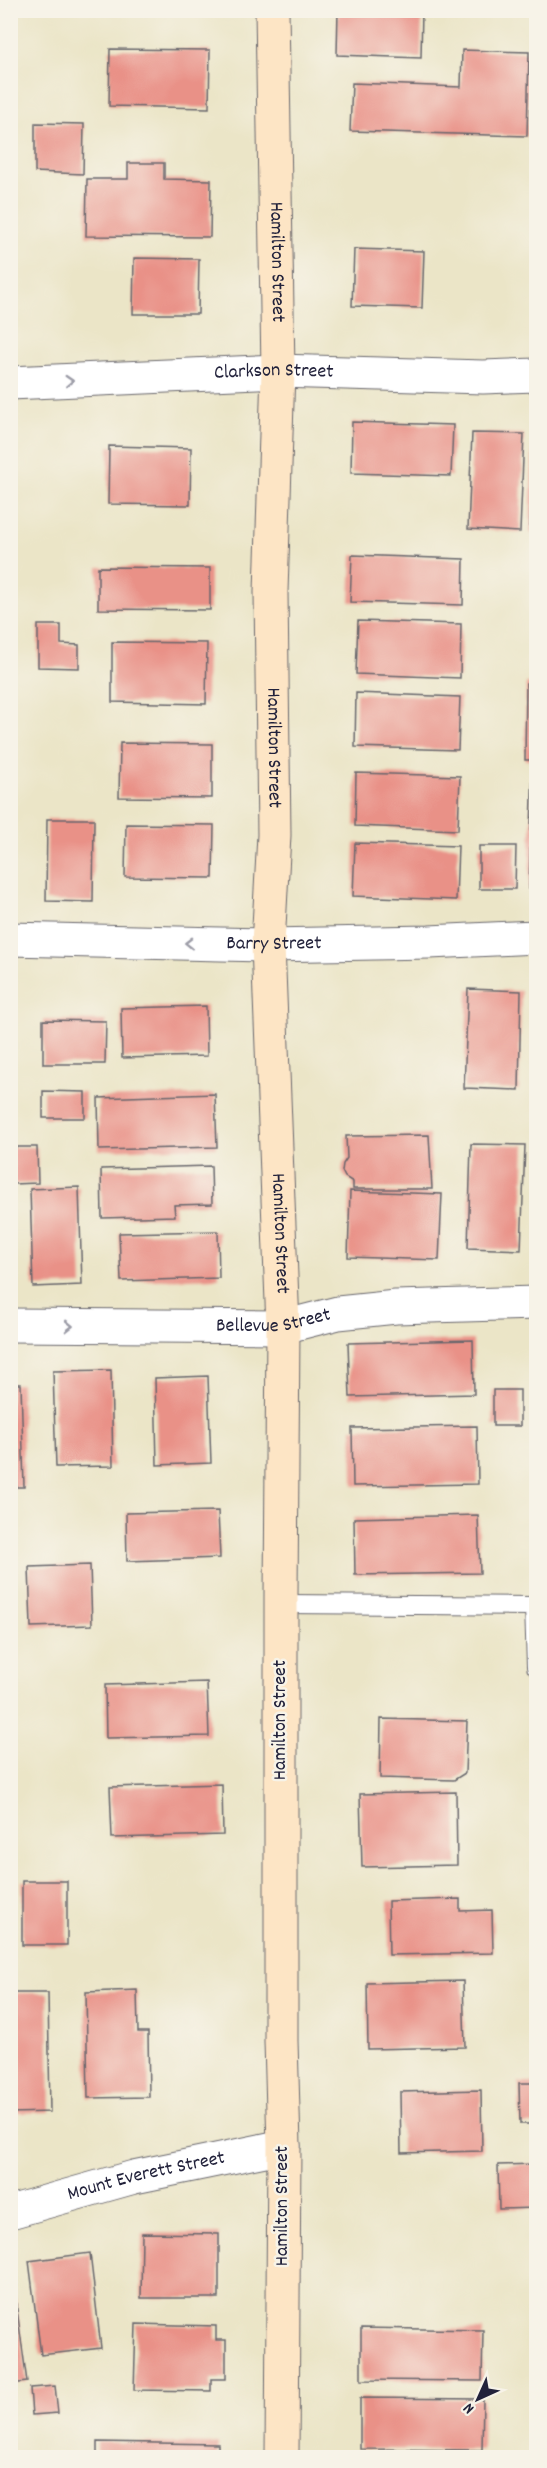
<svg xmlns="http://www.w3.org/2000/svg" width="547" height="2468" font-family="Dekko,sans-serif">
	<style>
		.building { fill: #e99187 }
		.lines { fill: none; stroke-linecap: round; stroke-linejoin: round }
		.lane-casing { stroke: #68666c; stroke-width: 20 }
		.street-casing { stroke: #68666c; stroke-width: 35 }
		.secondary-casing { stroke: #68666c; stroke-width: 35 }
		.lane { stroke: #fff; stroke-width: 18 }
		.street { stroke: #fff; stroke-width: 33 }
		.secondary { stroke: #fde5c5; stroke-width: 33 }
		.oneway { stroke: #9c9ca7 }
		.labels { text-anchor: middle; dominant-baseline: central; stroke-width: 5; stroke-linejoin: round; paint-order: stroke }
		.street-label { font-size: 20px; fill: #22223b; stroke: #f7f3e8 }
	</style>
	<rect width="100%" height="100%" fill="#f7f3e8"/>
	<filter id="ink" filterUnits="userSpaceOnUse"><feTurbulence type="fractalNoise" baseFrequency=".0167" numOctaves="2"/><feDisplacementMap in="SourceGraphic" scale="12" xChannelSelector="R" yChannelSelector="G"/><feConvolveMatrix kernelMatrix="1 2 1 2 8 2 1 2 1" color-interpolation-filters="sRGB"/></filter>
	<filter id="wash" filterUnits="userSpaceOnUse"><feTurbulence type="fractalNoise" baseFrequency=".008" numOctaves="4" result="noise"/><feDisplacementMap in="SourceGraphic" scale="24" xChannelSelector="R" yChannelSelector="G"/><feGaussianBlur stdDeviation="1.35" result="paint"/><feColorMatrix in="noise" values="0 0 0 0 0 0 0 0 0 0 0 0 0 0 0 0 0 1.4 0 .05"/><feComposite in="paint" operator="in"/></filter>
	<g filter="url(#wash)">
		<rect width="100%" height="100%" fill="#ebe5c7"/>
		<g id="blocks">
			<!-- building -->
			<g class="building">
				<polygon points="338,10 422,10 421,58 337,55"/>
				<polygon points="110,49 210,50 209,108 109,106"/>
				<polygon points="462,50 529,52 527,136 350,131 352,83 461,87"/>
				<polygon points="35,123 84,124 83,174 35,172"/>
				<polygon points="128,163 164,163 164,179 211,180 210,237 86,236 87,179 128,179"/>
				<polygon points="10,240 16,240 15,312 10,312"/>
				<polygon points="354,249 424,251 422,308 352,306"/>
				<polygon points="134,258 199,259 198,314 133,314"/>
				<polygon points="352,422 453,425 451,476 351,473"/>
				<polygon points="472,433 524,434 520,532 468,529"/>
				<polygon points="533,435 536,435 536,534 530,533"/>
				<polygon points="109,446 191,448 190,505 108,504"/>
				<polygon points="352,555 464,559 463,605 350,602"/>
				<polygon points="98,567 210,568 210,610 98,609"/>
				<polygon points="358,621 461,624 460,678 356,674"/>
				<polygon points="38,625 61,625 61,644 79,645 79,668 38,667"/>
				<polygon points="112,642 207,643 206,704 112,702"/>
				<polygon points="526,683 536,683 536,760 525,760"/>
				<polygon points="356,693 460,697 458,750 355,747"/>
				<polygon points="120,743 212,744 212,798 119,797"/>
				<polygon points="533,766 536,766 536,889 529,889"/>
				<polygon points="356,773 460,776 458,830 355,826"/>
				<rect x="10" y="777" width="3" height="32"/>
				<polygon points="47,819 94,819 93,902 46,901"/>
				<polygon points="126,824 214,825 213,878 125,877"/>
				<polygon points="355,843 458,846 456,900 353,896"/>
				<polygon points="479,846 516,846 515,889 479,889"/>
				<polygon points="468,989 521,991 519,1090 464,1088"/>
				<polygon points="206,1006 207,1056 122,1058 121,1008"/>
				<polygon points="43,1020 106,1021 105,1064 43,1064"/>
				<polygon points="43,1091 85,1092 85,1118 43,1118"/>
				<polygon points="215,1094 217,1147 99,1150 98,1098"/>
				<polygon points="429,1135 432,1189 353,1189 353,1182 345,1177 342,1171 343,1164 347,1158 346,1136"/>
				<polygon points="471,1144 525,1145 521,1250 468,1248"/>
				<polygon points="12,1147 37,1147 38,1183 13,1184"/>
				<polygon points="211,1166 212,1204 174,1205 175,1216 102,1218 101,1169"/>
				<polygon points="79,1187 82,1285 33,1287 30,1189"/>
				<polygon points="350,1191 442,1194 439,1260 348,1257"/>
				<polygon points="218,1231 219,1278 121,1281 119,1233"/>
				<polygon points="473,1340 474,1394 350,1397 348,1343"/>
				<polygon points="111,1370 113,1466 56,1467 53,1371"/>
				<polygon points="208,1376 211,1463 157,1465 155,1378"/>
				<polygon points="10,1384 21,1384 24,1487 10,1487"/>
				<rect x="493" y="1390" width="27" height="36"/>
				<polygon points="477,1426 478,1484 353,1486 352,1428"/>
				<polygon points="218,1511 220,1558 127,1561 126,1513"/>
				<polygon points="478,1515 480,1573 355,1575 354,1518"/>
				<polygon points="90,1565 92,1625 31,1627 29,1567"/>
				<polygon points="207,1682 209,1736 106,1738 105,1685"/>
				<polygon points="381,1719 467,1721 465,1773 454,1780 380,1778"/>
				<polygon points="222,1784 223,1835 112,1838 110,1787"/>
				<polygon points="456,1792 457,1865 362,1867 360,1794"/>
				<rect x="22" y="1881" width="45" height="64"/>
				<polygon points="460,1899 460,1911 492,1910 493,1953 389,1955 388,1901"/>
				<polygon points="463,1981 465,2047 368,2049 367,1983"/>
				<polygon points="137,1990 138,2032 148,2032 149,2097 88,2098 86,1992"/>
				<polygon points="10,1993 48,1993 50,2112 10,2113"/>
				<polygon points="519,2083 536,2083 536,2124 520,2124"/>
				<polygon points="481,2090 482,2151 401,2153 400,2092"/>
				<polygon points="536,2164 536,2208 499,2209 498,2165"/>
				<polygon points="142,2233 219,2234 219,2298 141,2298"/>
				<polygon points="90,2253 101,2348 41,2355 29,2261"/>
				<polygon points="10,2259 27,2382 10,2384"/>
				<polygon points="136,2324 216,2326 216,2340 226,2340 226,2379 211,2379 211,2391 134,2390"/>
				<polygon points="361,2328 483,2330 482,2381 361,2380"/>
				<polygon points="55,2386 58,2413 32,2415 30,2388"/>
				<polygon points="360,2398 483,2399 482,2450 360,2449"/>
				<polygon points="97,2442 218,2444 218,2458 97,2458"/>
			</g>
		</g>
	</g>
	<g filter="url(#ink)">
		<use href="#blocks" fill-opacity="0" stroke="#68666c" stroke-width="1.5"/>
		<g class="lines">
			<defs>
				<polyline id="lane" points="281,1604 534,1606 536,1667"/>
				<g id="street">
					<path id="s1" d="M10 383 278 371 483 377 536 375"/>
					<path id="s2" d="M10 939 268 945 429 942 536 937"/>
					<path id="s3" d="M10 1325 283 1327 338 1313 396 1307 536 1303"/>
					<path id="s4" d="M10 2212 134 2177 284 2146"/>
				</g>
				<g id="secondary">
					<path id="s5" d="M272 10 278 371 271 592 274 835 268 945 283 1327 281 1596V2041L284 2146 282 2458"/>
				</g>
			</defs>
			<!-- lane casing -->
			<use href="#lane" class="lane-casing"/>
			<!-- street casing -->
			<use href="#street" class="street-casing"/>
			<!-- secondary casing -->
			<use href="#secondary" class="secondary-casing"/>
			<!-- lane -->
			<use href="#lane" class="lane"/>
			<!-- street -->
			<use href="#street" class="street"/>
			<!-- secondary -->
			<use href="#secondary" class="secondary"/>
		</g>
		<!-- one-way arrows -->
		<defs><path id="oneway-chevron" d="M-2-3.5L2.5 0L-2 3.5" fill="none" stroke-width="1.6" stroke-linecap="round" stroke-linejoin="round" transform="scale(1.5)"/></defs>
		<g class="oneway">
			<use href="#oneway-chevron" transform="translate(69 381) rotate(-3)"/>
			<use href="#oneway-chevron" transform="translate(189 943) rotate(-179)"/>
			<use href="#oneway-chevron" transform="translate(69 1326) rotate(1)"/>
		</g>
	</g>
	<g class="labels">
		<!-- street labels -->
		<g class="street-label">
			<text stroke="none"><textPath href="#s5" startOffset="252">Hamilton Street</textPath></text>
			<text stroke="none"><textPath href="#s1" startOffset="264">Clarkson Street</textPath></text>
			<text stroke="none"><textPath href="#s5" startOffset="738">Hamilton Street</textPath></text>
			<text stroke="none"><textPath href="#s2" startOffset="264">Barry Street</textPath></text>
			<text stroke="none"><textPath href="#s5" startOffset="1224">Hamilton Street</textPath></text>
			<text stroke="none"><textPath href="#s3" startOffset="264">Bellevue Street</textPath></text>
			<text transform="translate(281 1720) rotate(-90)">Hamilton Street</text>
			<text stroke="none"><textPath href="#s4" startOffset="141">Mount Everett Street</textPath></text>
			<text transform="translate(283 2206) rotate(-90)">Hamilton Street</text>
		</g>
	</g>
	<!-- margin -->
	<rect width="547" height="2468" fill="none" stroke="#f7f3e8" stroke-width="36"/>
	<!-- north arrow -->
	<g transform="translate(478 2399) rotate(225)" stroke="#f7f3e8" stroke-width="4.5" paint-order="stroke">
	<path d="M0-4.5L10 22L0 15L-10 22Z" fill="#22223b"/>
	<text y="-9" font-size="16" font-weight="bold" text-anchor="middle" fill="#22223b">N</text>
	</g>
</svg>
